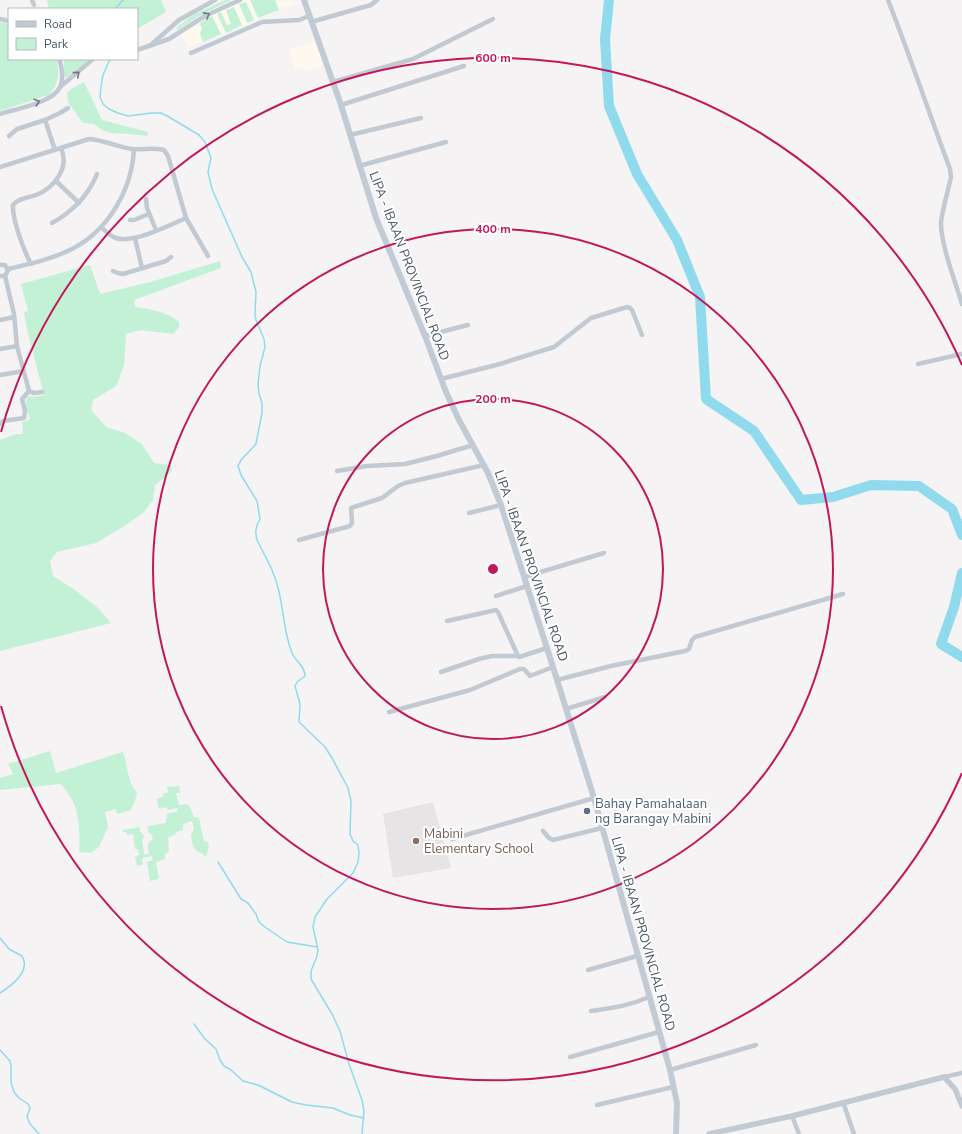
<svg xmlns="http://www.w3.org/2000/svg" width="962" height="1134" font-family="'Nunito Sans',sans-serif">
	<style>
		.commercial { fill: #fdf9ef }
		.education { fill: #e6e4e5 }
		.green { fill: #c3f1d5 }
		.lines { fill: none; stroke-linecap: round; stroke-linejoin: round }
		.stream { stroke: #90daee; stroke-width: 1.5 }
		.river { stroke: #90daee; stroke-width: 10 }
		.minor { stroke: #c1cad2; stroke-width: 4.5 }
		.tertiary { stroke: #c1cad2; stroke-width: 5.5 }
		.secondary { stroke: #c1cbd6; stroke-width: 6 }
		.oneway { stroke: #6e7983 }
		.ring { fill: none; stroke: #c2185b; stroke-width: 2 }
		.service-dot { fill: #5c6f8a; stroke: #fff; stroke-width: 1.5 }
		.education-dot { fill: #8d6e63; stroke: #fff; stroke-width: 1.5 }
		.labels { text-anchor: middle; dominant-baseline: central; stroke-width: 4; stroke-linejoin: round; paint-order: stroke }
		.street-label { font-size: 13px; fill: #4a5661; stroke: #fff }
		.service-label { font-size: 13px; fill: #4e5e75; stroke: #fff; text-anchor: start }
		.education-label { font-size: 13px; fill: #785e54; stroke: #fff; text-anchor: start }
		.centre { fill: #c2185b; stroke: #fff; stroke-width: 2 }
		.ring-label { font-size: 12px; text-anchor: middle; font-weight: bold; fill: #c2185b; stroke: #fff; stroke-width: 4; stroke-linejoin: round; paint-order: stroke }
	</style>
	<rect width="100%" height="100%" fill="#f5f3f3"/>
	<!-- commercial -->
	<g class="commercial">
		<polygon points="242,0 303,1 189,47 180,34 215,12"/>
		<polygon points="315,41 326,65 304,72 302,68 295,70 288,50"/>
	</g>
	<!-- education -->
	<polygon class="education" points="433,802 451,868 393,878 383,814"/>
	<!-- green -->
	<g class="green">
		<polygon points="47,0 161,0 166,12 137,29 137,9 49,9"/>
		<polygon points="225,0 231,0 199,16 178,30 176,28 193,15"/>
		<polygon points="250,0 275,0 279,10 258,18"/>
		<polygon points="246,2 254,20 247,23 239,4"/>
		<polygon points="234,7 242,25 226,33 217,14 221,12 227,25 231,24 226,10"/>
		<polygon points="212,16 221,34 203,42 200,34 202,27 199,24 204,20"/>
		<path d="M0 22 9 24V59H56C60 72 59 86 48 95L0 111Z"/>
		<polygon points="64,59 87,59 86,62 66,78 64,74"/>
		<path d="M84 82 102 120 148 132 147 136C140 135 134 134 127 134 113 133 105 134 94 124L83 123 68 102 67 93 71 89Z"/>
		<path d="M220 261 221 268 134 300 135 307C150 309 168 312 179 322V327L173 334 141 330 126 334 124 366 116 386 93 400 91 410 106 427 125 433 142 444 154 463 170 465 172 470 169 474 155 485 153 500 143 513 123 527 96 543 57 552 50 561 53 576 75 590 97 607 111 623 0 651V440L16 434H23L22 422 29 420 30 418C27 411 23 404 28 396L34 397 44 395 27 330 24 312 28 311 21 284 90 265 100 294 150 282Z"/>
		<path d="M50 751 56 773 123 752C128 765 127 783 137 792L135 801 131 810 117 814 116 809 105 812 108 827 99 847 91 853 79 852C80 836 80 811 70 796 67 792 64 788 61 784L0 790V778L13 774 8 764Z"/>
		<path d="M179 786 180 793H176L179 805 187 804 191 809 194 817 199 818 204 841 208 842 209 846 206 857C203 853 200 853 197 851 192 847 192 840 191 834L194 830 192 821 183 824V830L176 832 175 835 168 837 169 852 165 854V859L156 862 159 879 150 881 147 862 153 860 152 856 142 858 143 865 137 866 135 857 139 855 138 849H135L133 834 127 835 126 832H123V830L140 827V832L143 834 144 838 142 839 144 854H149C148 845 145 844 153 839L151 834 148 833V826L166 823 167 814 178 811 177 808 168 810 166 807 159 809 157 799 164 796 163 794 168 792 167 787Z"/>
	</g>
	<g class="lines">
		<!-- stream -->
		<g class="stream">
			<polyline points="115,9 123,0"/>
			<path d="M110 59 103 75 101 87 100 97 103 104 109 109 118 113 128 116 151 113H161L169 117 199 135 205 142 211 158 208 172 212 189 242 257 251 272 256 292 255 314 256 320 264 339 265 347 260 366 258 384 259 394 262 403V413L256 444 241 460 238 466 241 475 257 501 260 519C256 526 254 534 258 542 265 556 273 569 277 584 284 607 283 631 292 653 296 662 305 666 305 676L297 682 295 686 300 704 299 722 325 747 332 758 348 788 351 801 350 834 353 841 358 845 359 853 358 862 353 873 327 899 315 917 313 927 318 950 317 956 311 971V979L332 1014 340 1031 349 1064 362 1100 364 1111 362 1134"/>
			<polyline points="218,862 241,899 248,903 256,914 259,922 265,927 287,942 317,947"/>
			<path d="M0 938 9 949 22 956C31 971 11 986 0 993"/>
			<polyline points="194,1024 205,1039 216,1049 220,1060 224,1066 231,1070 243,1081 258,1085 292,1102 306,1105 333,1108 350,1115 364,1118"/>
			<polyline points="0,1050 10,1061 11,1066 11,1082 14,1092 19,1098 28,1104 30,1108 27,1117 30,1124 39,1134"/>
		</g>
		<!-- river -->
		<g class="river">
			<polyline points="609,0 605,39 609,106 637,174 677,240 700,297 706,399 754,431 801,500 833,497 871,485 919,486 952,509 962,535"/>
			<polyline points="962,573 954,607 941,644 962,657"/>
		</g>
		<!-- minor -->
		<g class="minor">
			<polyline points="32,0 34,5"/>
			<path d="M888 0C910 56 929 113 950 169L951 177C948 191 943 207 941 222 940 242 956 284 962 304"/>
			<polyline points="0,19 9,21"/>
			<polyline points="311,22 371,5 377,0"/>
			<polyline points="153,43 179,20 215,0"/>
			<polyline points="137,50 169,39 205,16 240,0"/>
			<polyline points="191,53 262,22 299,20 309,16"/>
			<polyline points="333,82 413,59 493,19"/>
			<polyline points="60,87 93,59"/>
			<polyline points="341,105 464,66"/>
			<path d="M0 114C15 109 53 103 60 87 64 79 62 67 59 59"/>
			<polyline points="45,120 60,113 68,108"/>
			<polyline points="350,135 421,118"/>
			<polyline points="9,136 17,129 45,120 55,150"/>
			<polyline points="359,166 446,142"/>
			<path d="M0 167 89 139C104 140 118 147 132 149 143 150 154 147 164 150L168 156 186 218 208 256"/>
			<polyline points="56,181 79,203"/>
			<polyline points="146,199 147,208 156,230"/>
			<polyline points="130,220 134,220 149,214"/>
			<path d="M52 223C72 212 88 196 97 174"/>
			<path d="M101 227C105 231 110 236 116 238 133 244 170 225 186 218"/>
			<polyline points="135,238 142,268"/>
			<path d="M31 264C24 251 12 219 13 205 18 198 28 198 36 195 54 188 70 168 61 148"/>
			<polyline points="0,265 5,265 8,270 5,276 0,276"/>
			<path d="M8 269C30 264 52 259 72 249 109 230 132 189 134 149"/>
			<polyline points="113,271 118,273 123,274 166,261 171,257"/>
			<polyline points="0,320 14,317"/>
			<polyline points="425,336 468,325"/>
			<polyline points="17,346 29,391"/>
			<polyline points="0,349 17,346 14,314 5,276"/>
			<polyline points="918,364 962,354"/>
			<polyline points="0,375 24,371"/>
			<polyline points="441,379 500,364 554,347 591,318 627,307 630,308 632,310 642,335"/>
			<polyline points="29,391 34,393 42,392"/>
			<polyline points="0,424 3,421 24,418 25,411 22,399 29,391"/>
			<polyline points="337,471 367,466 405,464 437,456 473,445"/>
			<polyline points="469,513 501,505"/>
			<polyline points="299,540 350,526 352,523 351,508 382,498 398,486 405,483 484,465"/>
			<polyline points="524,577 604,553"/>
			<polyline points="496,596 527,586"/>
			<polyline points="447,621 496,610 498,612 518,656 519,657 547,648"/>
			<polyline points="441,672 479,659 492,656 518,656"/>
			<polyline points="557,680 611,666 685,651 689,649 692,640 695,637 843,594"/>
			<polyline points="566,709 605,697"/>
			<polyline points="389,712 470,690 520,669 524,669 530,676 553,667"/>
			<polyline points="543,831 549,838 553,840 602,828"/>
			<polyline points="452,839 594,798"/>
			<polyline points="588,970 637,956"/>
			<path d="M591 1011C612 1008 629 1006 649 997"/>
			<polyline points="570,1057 659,1032"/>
			<polyline points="670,1070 756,1045"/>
			<polyline points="944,1077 962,1073"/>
			<polyline points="843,1102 854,1134"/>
			<polyline points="597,1105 673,1087"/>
			<polyline points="792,1116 799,1134"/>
		</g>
		<!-- tertiary -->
		<polyline class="tertiary" points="709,1134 792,1116 944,1077 955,1089 962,1106"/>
		<!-- secondary -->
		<polyline class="secondary" points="304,0 341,105 376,218 425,336 446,392 459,420 488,473 501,505 553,667 594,798 670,1070 677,1103 676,1134"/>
	</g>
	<!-- one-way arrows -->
	<defs><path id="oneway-chevron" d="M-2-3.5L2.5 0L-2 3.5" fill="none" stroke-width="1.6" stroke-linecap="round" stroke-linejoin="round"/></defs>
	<g class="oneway">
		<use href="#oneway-chevron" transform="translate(207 15) rotate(-29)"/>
		<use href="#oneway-chevron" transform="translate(77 74) rotate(-40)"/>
		<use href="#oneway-chevron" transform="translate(37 102) rotate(-17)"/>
	</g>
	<!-- distance rings -->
	<g class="ring">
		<circle cx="493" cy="569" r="170"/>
		<circle cx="493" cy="569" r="340"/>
		<path d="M962 773A511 511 0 0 1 1 706M1 432A511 511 0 0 1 962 365"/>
	</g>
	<!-- markers -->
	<circle class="service-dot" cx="587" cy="811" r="4"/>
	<circle class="education-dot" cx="416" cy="841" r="4"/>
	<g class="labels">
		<!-- street labels -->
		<g class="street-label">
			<text transform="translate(409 266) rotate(69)">LIPA - IBAAN PROVINCIAL ROAD</text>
			<text transform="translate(531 566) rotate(71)">LIPA - IBAAN PROVINCIAL ROAD</text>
			<text transform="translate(643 934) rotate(74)">LIPA - IBAAN PROVINCIAL ROAD</text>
		</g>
		<!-- service labels -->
		<g class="service-label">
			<text x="595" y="804">Bahay Pamahalaan<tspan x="595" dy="15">ng Barangay Mabini</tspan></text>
		</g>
		<!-- education labels -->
		<g class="education-label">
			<text x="424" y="834">Mabini<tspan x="424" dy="15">Elementary School</tspan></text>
		</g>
	</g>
	<circle cx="493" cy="569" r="6" class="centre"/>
	<g class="ring-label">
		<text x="493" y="62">600 m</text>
		<text x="493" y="233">400 m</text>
		<text x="493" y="403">200 m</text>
	</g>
	<!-- legend -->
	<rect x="8" y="8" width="130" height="52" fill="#ffffff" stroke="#b7bbc0"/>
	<rect x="16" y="21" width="20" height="6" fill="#c1cbd6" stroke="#b7bbc0"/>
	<text x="44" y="28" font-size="12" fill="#4a5661">Road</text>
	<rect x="16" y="38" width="20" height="12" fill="#c3f1d5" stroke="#b7bbc0"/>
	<text x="44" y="48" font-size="12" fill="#4a5661">Park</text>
</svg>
